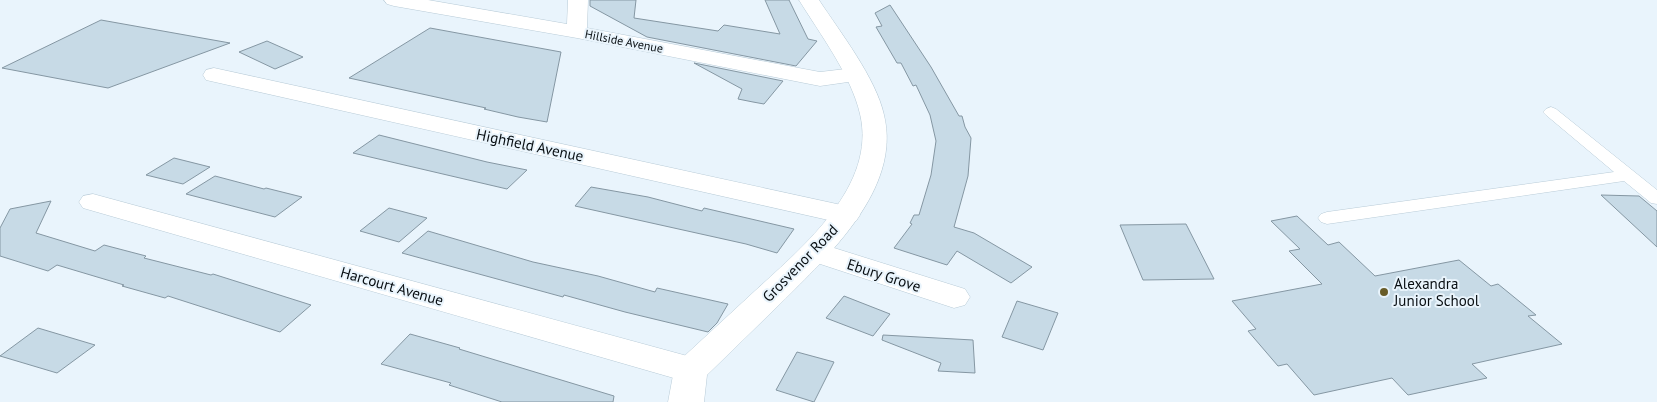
<svg xmlns="http://www.w3.org/2000/svg" width="1657" height="402" font-family="'PT Sans',sans-serif">
	<style>
		.building { fill: #c7dae6; stroke: #8597a3 }
		.lines { fill: none; stroke-linecap: round; stroke-linejoin: round }
		.service-casing { stroke: #b8cbd7; stroke-width: 1 }
		.minor-casing { stroke: #b8cbd7; stroke-width: 1 }
		.tertiary-casing { stroke: #b8cbd7; stroke-width: 1 }
		.service { fill: #fff; fill-rule: evenodd }
		.minor { fill: #fff; fill-rule: evenodd }
		.tertiary { fill: #fff; fill-rule: evenodd }
		.poi-dot { fill: #685c28; stroke: #e9f4fc; stroke-width: 2 }
		.labels { text-anchor: middle; dominant-baseline: central; stroke-width: 4; stroke-linejoin: round; paint-order: stroke }
		.far-street-label { font-size: 12px; fill: #070d11; stroke: #e9f4fc }
		.street-label { font-size: 15px; fill: #070d11; stroke: #e9f4fc }
		.poi-label { font-size: 15px; fill: #070d11; stroke: #e9f4fc; text-anchor: start }
	</style>
	<rect width="100%" height="100%" fill="#e9f4fc"/>
	<!-- building -->
	<g class="building">
		<polygon points="590,0 636,0 634,18 718,31 724,25 780,34 765,0 789,0 808,39 817,41 796,66 647,37 590,6"/>
		<polygon points="890,5 931,67 959,116 962,116 965,127 971,138 968,176 954,227 974,233 1032,267 1011,283 957,251 947,265 894,248 912,224 910,223 914,215 919,215 931,175 936,141 930,115 916,85 913,86 901,63 897,63 876,27 882,26 875,13"/>
		<polygon points="101,20 230,43 108,88 2,68"/>
		<polygon points="430,28 561,52 547,122 518,117 484,109 486,108 349,78"/>
		<polygon points="267,41 303,57 275,69 239,52"/>
		<polygon points="694,63 783,81 764,104 753,102 738,99 742,89"/>
		<polygon points="379,135 487,162 527,170 507,189 353,153"/>
		<polygon points="174,158 210,167 183,184 146,175"/>
		<polygon points="215,176 264,189 266,188 302,197 275,217 186,194"/>
		<polygon points="591,187 648,197 702,211 704,208 794,229 777,253 746,244 575,206"/>
		<polygon points="1601,195 1639,196 1657,211 1657,247"/>
		<polygon points="51,201 36,233 95,251 104,245 146,256 144,258 211,275 213,274 311,305 280,332 168,296 165,298 122,286 124,285 57,265 48,271 0,256 0,228 10,209"/>
		<polygon points="389,208 427,218 399,242 360,231"/>
		<polygon points="1297,216 1328,245 1339,242 1375,276 1459,260 1491,286 1498,284 1536,315 1528,316 1562,344 1472,364 1487,378 1408,395 1392,378 1314,395 1287,364 1278,366 1248,331 1256,329 1232,301 1322,284 1289,251 1300,249 1271,221"/>
		<polygon points="1186,224 1214,279 1143,280 1120,225"/>
		<polygon points="428,231 533,262 598,276 655,292 657,288 728,304 717,323 708,332 625,312 564,295 563,297 402,253"/>
		<polygon points="844,296 890,314 873,336 826,318"/>
		<polygon points="1017,301 1058,313 1043,350 1002,337"/>
		<polygon points="38,328 95,345 57,373 0,356"/>
		<polygon points="410,334 460,348 459,349 614,396 613,402 502,402 449,385 451,383 381,364"/>
		<polygon points="883,335 973,340 975,373 938,371 941,363 882,340"/>
		<polygon points="797,352 834,362 814,402 776,390"/>
	</g>
	<g class="lines">
		<defs>
			<polygon id="service" points="1551,107 1556,109 1657,190 1657,204 1651,203 1624,181 1327,224 1321,222 1318,218 1321,214 1327,212 1614,172 1546,115 1543,112 1546,109"/>
			<g id="minor">
				<polygon points="384,0 428,0 567,24 568,0 588,0 587,28 820,72 854,68 862,70 865,75 862,80 820,86 577,38 394,6 387,4"/>
				<polygon points="214,68 846,206 856,209 860,215 856,221 846,224 206,80 203,75 206,70"/>
				<polygon points="93,194 691,357 703,361 708,370 703,379 691,383 83,208 79,202 83,196"/>
				<polygon points="815,242 965,289 970,297 965,305 954,308 805,259 800,252 805,245"/>
			</g>
			<path id="tertiary" d="M799 0H819C840 32 876 78 884 115 902 189 828 256 781 303 756 327 732 351 707 375L704 402H668L674 370 679 361C705 337 731 313 757 289 804 246 877 185 860 114 851 75 820 34 799 0Z"/>
		</defs>
		<!-- service casing -->
		<use href="#service" class="service-casing"/>
		<!-- minor casing -->
		<use href="#minor" class="minor-casing"/>
		<!-- tertiary casing -->
		<use href="#tertiary" class="tertiary-casing"/>
		<!-- service -->
		<use href="#service" class="service"/>
		<!-- minor -->
		<use href="#minor" class="minor"/>
		<!-- tertiary -->
		<use href="#tertiary" class="tertiary"/>
	</g>
	<!-- markers -->
	<circle class="poi-dot" cx="1384" cy="292" r="5"/>
	<g class="labels">
		<!-- far-street labels -->
		<g class="far-street-label">
			<text transform="translate(624 41) rotate(11)">Hillside Avenue</text>
		</g>
		<!-- street labels -->
		<g class="street-label">
			<text transform="translate(530 145) rotate(12)">Highfield Avenue</text>
			<text transform="translate(800 263) rotate(-46)">Grosvenor Road</text>
			<text transform="translate(884 275) rotate(18)">Ebury Grove</text>
			<text transform="translate(392 286) rotate(16)">Harcourt Avenue</text>
		</g>
		<!-- poi labels -->
		<g class="poi-label">
			<text x="1394" y="283">Alexandra<tspan x="1394" dy="17">Junior School</tspan></text>
		</g>
	</g>
</svg>
